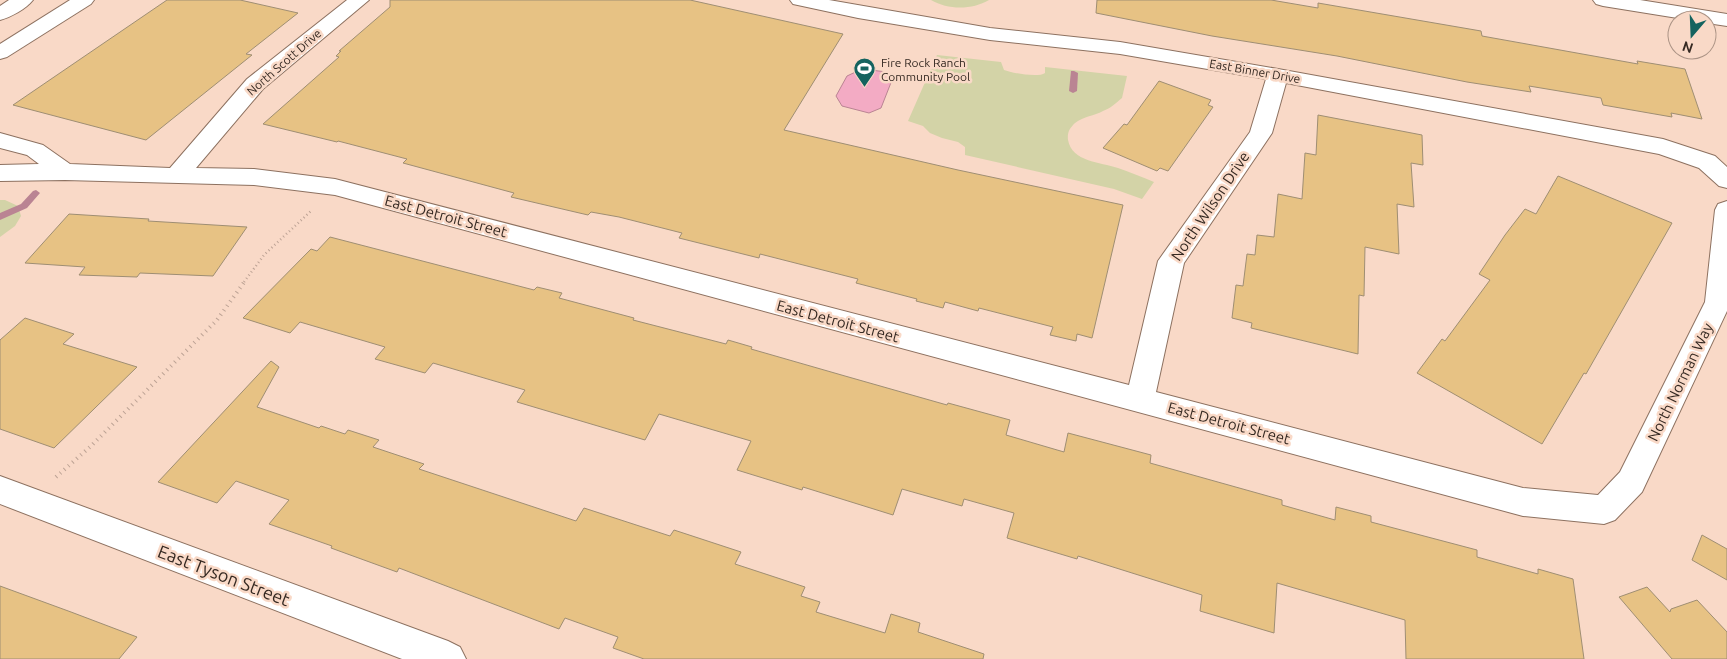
<svg xmlns="http://www.w3.org/2000/svg" width="1727" height="659" font-family="Ubuntu,sans-serif">
	<style>
		.green { fill: #d3d3a7 }
		.water { fill: #f3abc4; stroke: #ba8493 }
		.lines { fill: none; stroke-linecap: round; stroke-linejoin: round }
		.stream { fill: #ba8493; fill-rule: evenodd }
		.building { fill: #e7c284; stroke: #9f8e73 }
		.street-casing { stroke: #8d7160; stroke-width: 2 }
		.secondary-casing { stroke: #8d7160; stroke-width: 2 }
		.primary-casing { stroke: #8d7160; stroke-width: 2 }
		.path-far1 { stroke: #bda395; stroke-width: 2.5; stroke-dasharray: 1 3; stroke-linecap: butt }
		.path { stroke: #bda395; stroke-width: 4; stroke-dasharray: 1 4.5; stroke-linecap: butt }
		.street { fill: #fff; fill-rule: evenodd }
		.secondary { fill: #fff; fill-rule: evenodd }
		.primary { fill: #fff; fill-rule: evenodd }
		.labels { text-anchor: middle; dominant-baseline: central; stroke-width: 5; stroke-linejoin: round; paint-order: stroke }
		.far-street-label { font-size: 12px; fill: #352922; stroke: #f9d9c7 }
		.far-poi-label { font-size: 12px; fill: #352922; stroke: #f9d9c7; text-anchor: start }
		.street-label { font-size: 15px; fill: #352922; stroke: #f9d9c7 }
		.near-street-label { font-size: 18px; fill: #352922; stroke: #f9d9c7 }
	</style>
	<rect width="100%" height="100%" fill="#f9d9c7"/>
	<!-- green -->
	<g class="green">
		<path d="M931 0H989C972 10 948 10 931 0Z"/>
		<path d="M937 55 1001 62 1004 70C1012 73 1038 78 1045 73V67L1127 76 1122 98C1116 103 1111 108 1103 111 1094 116 1084 116 1075 123 1070 128 1067 132 1068 140 1072 162 1100 162 1118 168 1130 172 1142 177 1154 182L1142 199 1114 189 965 155V147L958 142 942 138 930 133 923 126 908 121Z"/>
		<polygon points="0,200 5,200 18,206 21,216 15,226 0,237"/>
	</g>
	<!-- water -->
	<polygon class="water" points="862,69 887,72 892,80 881,108 869,113 842,106 836,96 847,76"/>
	<g class="lines">
		<!-- stream -->
		<g class="stream">
			<polygon points="1071,71 1074,71 1078,73 1077,91 1073,93 1069,91"/>
			<polygon points="36,190 40,193 27,208 0,220 0,213 21,204 33,191"/>
		</g>
	</g>
	<!-- building -->
	<g class="building">
		<polygon points="167,0 240,0 298,13 246,54 252,55 146,140 13,105"/>
		<polygon points="390,0 690,0 843,34 784,130 958,170 1123,205 1092,338 1077,334 1076,341 1050,335 1053,327 979,308 978,311 945,302 943,308 916,301 917,299 856,283 858,279 760,254 759,258 679,238 682,233 619,217 591,212 588,215 511,197 514,193 403,163 407,159 338,141 337,142 263,124 339,57 336,56 341,51 339,51 390,7"/>
		<polygon points="1097,0 1271,0 1318,8 1318,3 1481,31 1482,36 1638,64 1637,61 1685,69 1702,119 1671,113 1672,117 1603,105 1601,98 1529,86 1531,92 1467,82 1337,56 1212,36 1096,13"/>
		<polygon points="1159,81 1211,100 1208,105 1213,107 1168,171 1160,168 1157,171 1103,148 1124,124 1127,125"/>
		<polygon points="1318,115 1422,135 1423,165 1411,163 1414,207 1397,204 1399,254 1365,247 1364,296 1359,295 1358,354 1251,328 1252,323 1232,318 1236,285 1243,286 1247,254 1255,255 1257,235 1274,237 1278,194 1302,199 1305,153 1316,155"/>
		<polygon points="1558,176 1672,223 1586,374 1584,373 1542,444 1417,373 1442,339 1445,341 1490,280 1479,274 1505,235 1525,209 1536,214"/>
		<polygon points="69,214 149,219 148,221 247,227 213,276 140,273 137,277 79,275 85,267 25,263"/>
		<polygon points="330,237 534,290 537,287 562,293 559,298 634,318 633,320 726,344 728,340 752,347 751,349 845,376 947,405 948,403 1010,420 1006,435 1064,452 1068,433 1151,455 1150,463 1282,500 1282,505 1335,520 1336,507 1371,516 1371,522 1477,550 1477,557 1538,574 1538,569 1573,579 1584,659 1406,659 1405,620 1277,583 1274,633 1200,611 1202,595 1078,556 1077,559 1007,538 1014,513 964,499 962,506 902,489 893,515 803,487 802,490 737,470 751,441 659,414 645,440 517,402 525,390 433,363 425,373 375,359 385,347 300,322 290,333 243,318 311,249 317,251"/>
		<polygon points="25,318 74,334 63,344 137,367 54,448 0,429 0,340"/>
		<polygon points="271,361 279,367 257,407 319,428 321,426 345,434 348,430 379,440 373,447 424,464 419,469 576,521 584,508 670,536 674,530 741,552 735,564 805,587 801,596 820,602 816,612 885,633 891,614 920,623 918,632 984,654 983,659 644,659 613,648 618,637 565,618 559,629 399,568 397,572 331,548 332,546 269,524 289,500 236,481 217,503 158,482"/>
		<polygon points="1702,535 1727,549 1727,580 1692,560"/>
		<polygon points="0,586 71,612 137,637 119,659 0,659"/>
		<polygon points="1647,587 1670,612 1671,609 1697,600 1727,632 1727,659 1672,659 1619,597"/>
	</g>
	<g class="lines">
		<defs>
			<g id="street">
				<polygon points="347,0 369,0 263,89 196,168 254,169 335,179 1129,385 1158,261 1250,132 1266,79 1120,54 990,40 858,18 793,4 790,0 829,0 990,28 1120,42 1278,69 1663,139 1715,156 1727,167 1727,188 1719,186 1699,168 1659,154 1286,83 1272,133 1184,263 1156,392 1523,488 1598,495 1620,472 1705,302 1715,210 1718,204 1727,201 1727,311 1642,492 1615,520 1604,524 1523,516 335,195 254,185 65,180 0,181 0,165 39,164 27,155 0,148 0,133 43,145 70,164 170,168 247,79"/>
				<polygon points="0,476 448,641 460,647 466,659 402,659 0,504"/>
			</g>
			<polygon id="secondary" points="1593,0 1640,0 1727,14 1727,26 1707,23 1707,20 1690,20 1603,6 1596,4"/>
			<g id="primary">
				<path d="M9 0H33C26 9 11 17 0 20V6Z"/>
				<polygon points="70,0 94,0 91,4 7,57 0,59 0,44"/>
			</g>
		</defs>
		<!-- street casing -->
		<use href="#street" class="street-casing"/>
		<!-- secondary casing -->
		<use href="#secondary" class="secondary-casing"/>
		<!-- primary casing -->
		<use href="#primary" class="primary-casing"/>
		<!-- path-far1 -->
		<polyline class="path-far1" points="244,282 264,255 312,210"/>
		<!-- path -->
		<polyline class="path" points="56,477 91,446 217,320 245,281"/>
		<!-- street -->
		<use href="#street" class="street"/>
		<!-- secondary -->
		<use href="#secondary" class="secondary"/>
		<!-- primary -->
		<use href="#primary" class="primary"/>
	</g>
	<!-- icons -->
	<defs>
		<symbol id="stadium-pin" viewBox="-11 -11 22 30"><path d="M0 17L-7.5 6A9.5 9.5 0 1 1 7.5 6Z" fill="#14635f" stroke="#f9d9c7"/><path d="M0-5a6.5 5 0 1 0 0 10a6.5 5 0 1 0 0-10ZM-3.5-1.8h7v3.6h-7Z" fill="#fff"/></symbol>
	</defs>
	<g fill-rule="evenodd">
		<use href="#stadium-pin" x="852" y="56" width="25" height="34"/>
	</g>
	<g class="labels">
		<!-- far-street labels -->
		<g class="far-street-label">
			<text transform="translate(284 62) rotate(-41)">North Scott Drive</text>
			<text transform="translate(1255 71) rotate(10)">East Binner Drive</text>
		</g>
		<!-- far-poi labels -->
		<g class="far-poi-label">
			<text x="881" y="62">Fire Rock Ranch<tspan x="881" dy="14">Community Pool</tspan></text>
		</g>
		<!-- street labels -->
		<g class="street-label">
			<text transform="translate(1210 206) rotate(-56)">North Wilson Drive</text>
			<text transform="translate(446 216) rotate(15)">East Detroit Street</text>
			<text transform="translate(838 321) rotate(15)">East Detroit Street</text>
			<text transform="translate(1680 382) rotate(-64)">North Norman Way</text>
			<text transform="translate(1229 423) rotate(15)">East Detroit Street</text>
		</g>
		<!-- near-street labels -->
		<g class="near-street-label">
			<text transform="translate(224 575) rotate(21)">East Tyson Street</text>
		</g>
	</g>
	<!-- north arrow -->
	<g transform="translate(1692 35) rotate(199)"><circle r="24" fill="#f9d9c7" stroke="#ab9385"/>
	<path d="M0-4L9 19L0 12L-9 19Z" fill="#14635f"/>
	<text y="-8" font-size="14" font-weight="bold" text-anchor="middle" fill="#352922">N</text>
	</g>
</svg>
